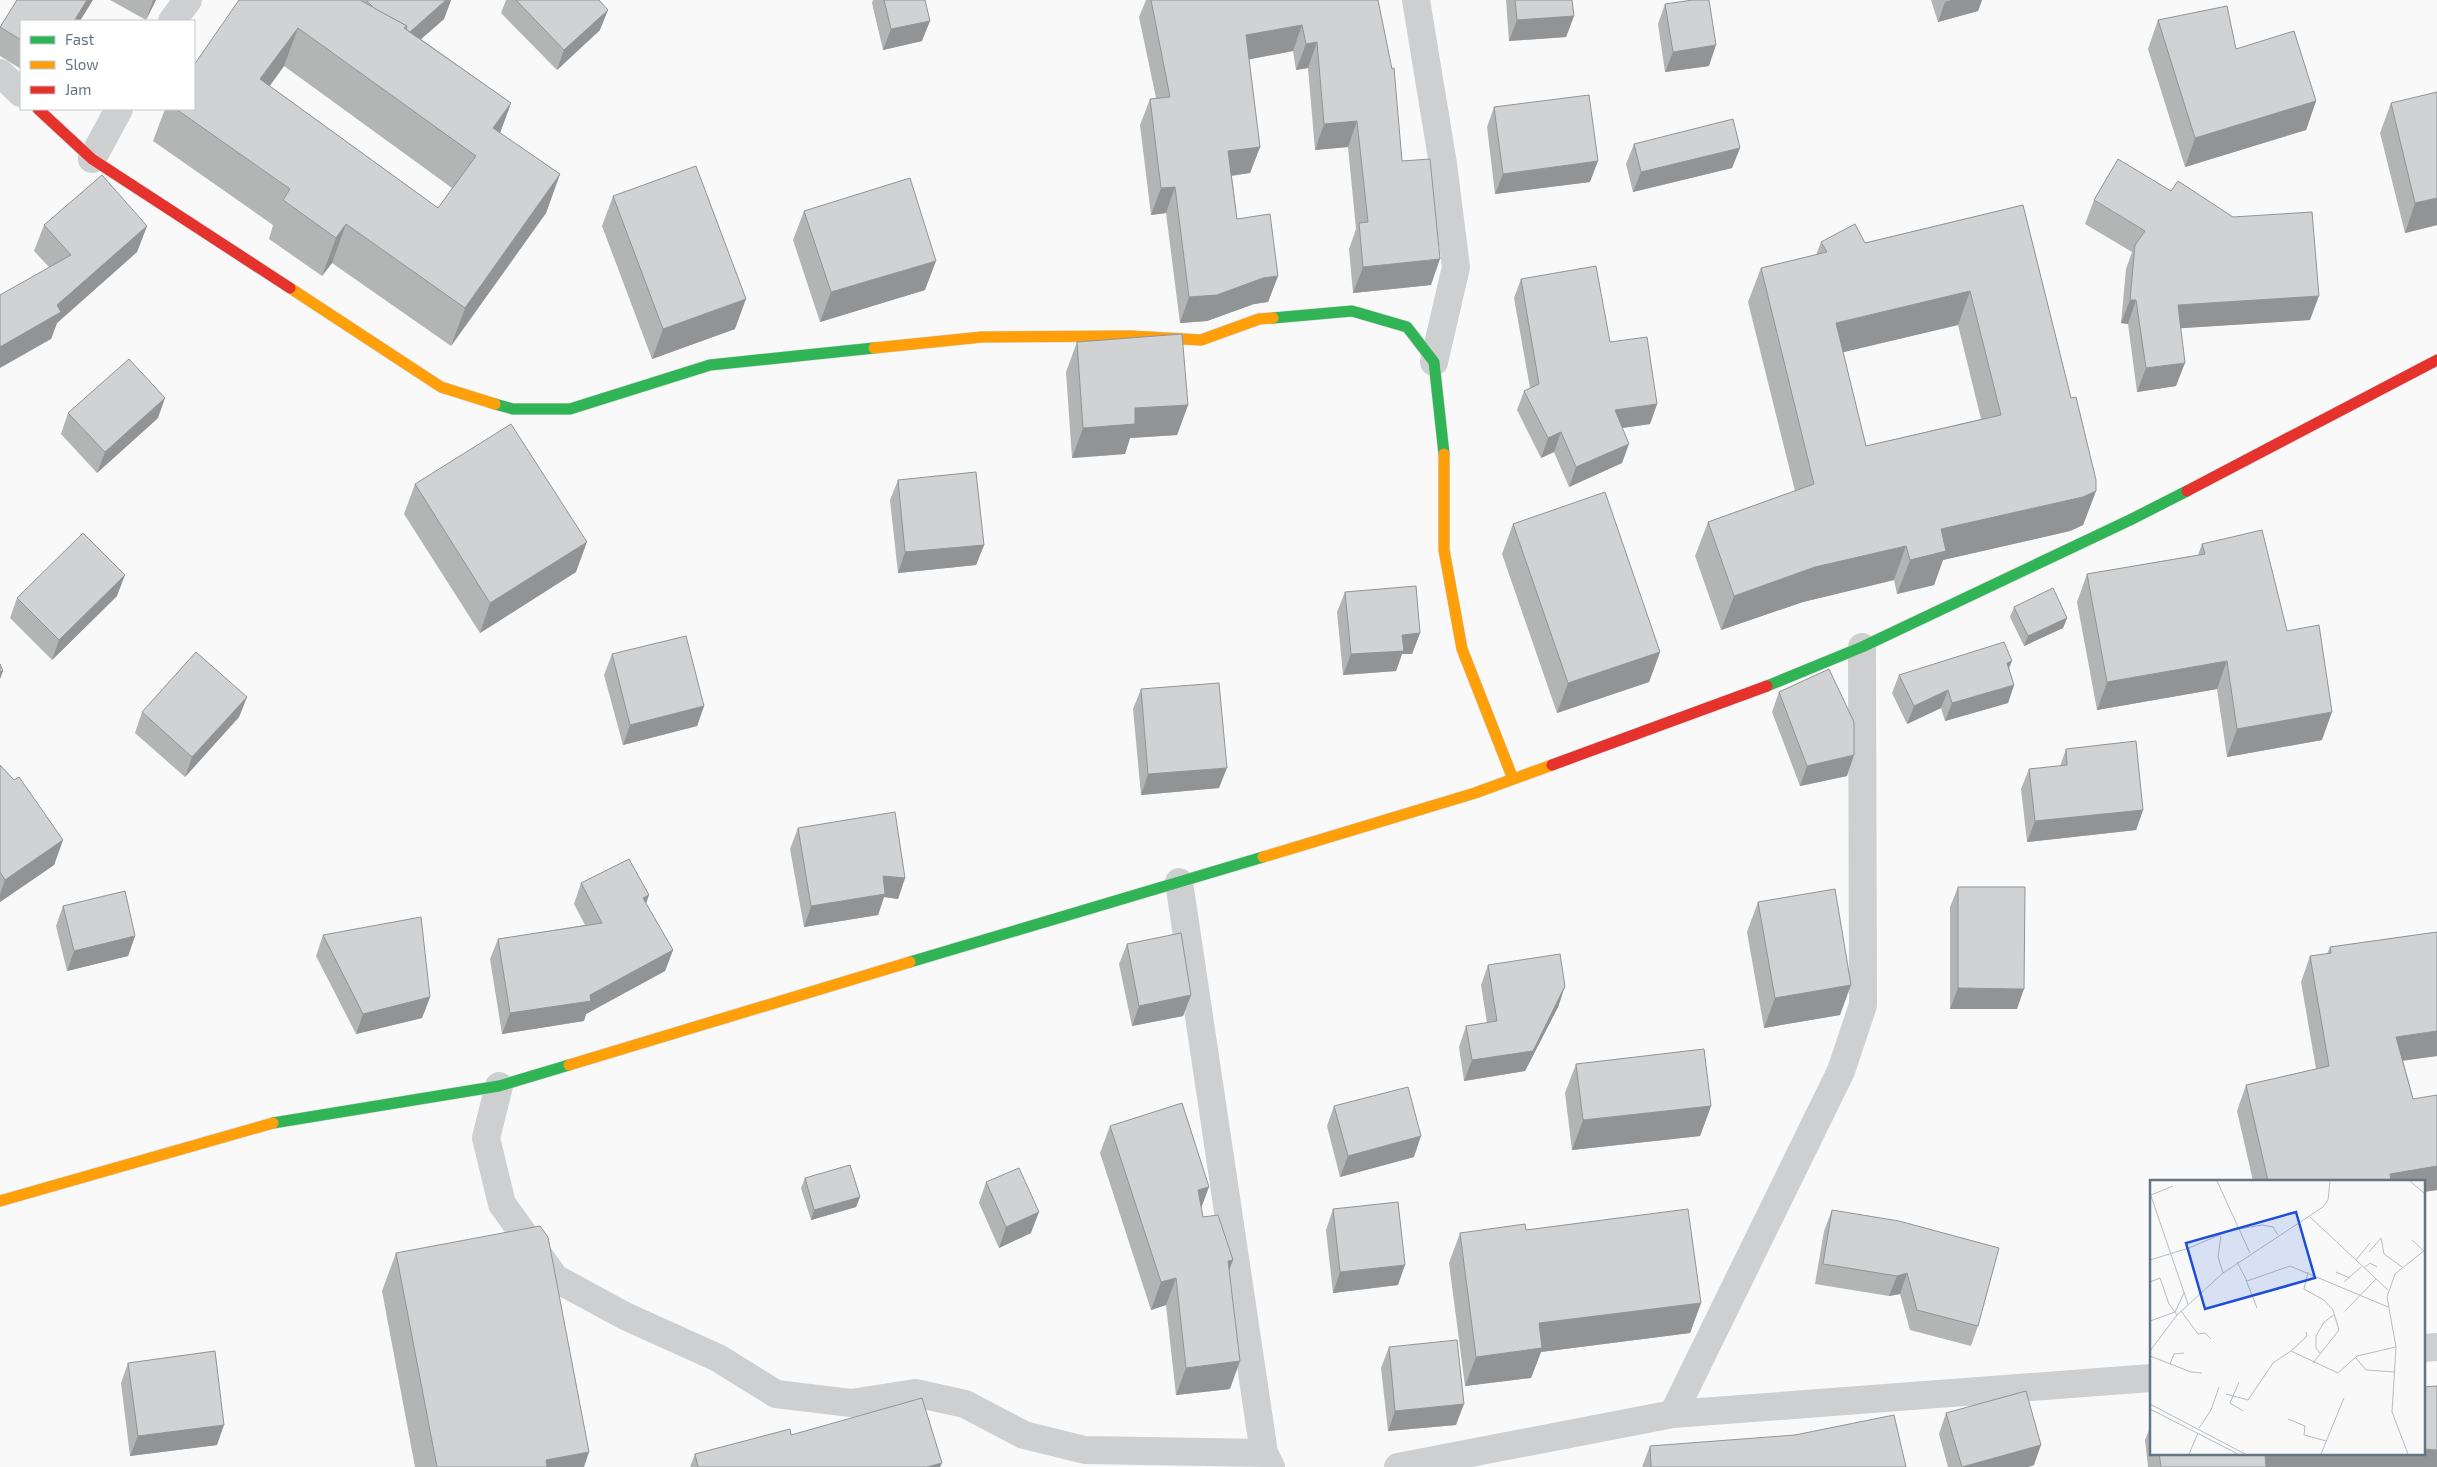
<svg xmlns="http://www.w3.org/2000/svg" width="2437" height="1467" font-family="'Exo 2',sans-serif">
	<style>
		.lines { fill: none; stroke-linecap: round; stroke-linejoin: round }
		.fast-casing { stroke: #d5d6d7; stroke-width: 12 }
		.slow-casing { stroke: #d5d6d7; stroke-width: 12 }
		.jam-casing { stroke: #d5d6d7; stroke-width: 12 }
		.street { stroke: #cecfd0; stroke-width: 28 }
		.fast { stroke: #30b455; stroke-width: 11 }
		.slow { stroke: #ff9f0a; stroke-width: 11 }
		.jam { stroke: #e5322d; stroke-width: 11 }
		.wall { fill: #b3b5b5; fill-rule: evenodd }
		.shaded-wall { fill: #929394 }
		.building { fill: #d0d2d3; stroke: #929394; fill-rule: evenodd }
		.inset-road { fill: none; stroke: #b5bdc3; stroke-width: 1 }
		.view { fill: #1d4ed8; fill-opacity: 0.15; stroke: #1d4ed8; stroke-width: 2.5 }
		.inset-edge { fill: none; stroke: #657683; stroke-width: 2.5 }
	</style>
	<rect width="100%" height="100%" fill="#f9f9f9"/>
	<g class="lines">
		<defs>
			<g id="fast">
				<polyline points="1273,318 1352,311 1407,327 1434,362 1444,454"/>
				<polyline points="495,404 513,409 570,409 710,365 874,348"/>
				<polyline points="1767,686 1862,647 2130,520 2187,491"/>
				<polyline points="910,962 1263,857"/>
				<polyline points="273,1123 499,1086 569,1065"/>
			</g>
			<g id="slow">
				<polyline points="290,288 441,387 495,404"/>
				<polyline points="874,348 982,337 1131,336 1201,340 1259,319 1273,318"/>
				<polyline points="1444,454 1444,550 1462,649 1513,779"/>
				<polyline points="1263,857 1475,793 1552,765"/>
				<polyline points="569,1065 910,962"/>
				<polyline points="0,1201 273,1123"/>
			</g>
			<g id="jam">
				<polyline points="38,109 92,159 290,288"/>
				<polyline points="2187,491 2437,360"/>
				<polyline points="1552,765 1767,686"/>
			</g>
		</defs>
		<!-- fast casing -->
		<use href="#fast" class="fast-casing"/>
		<!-- slow casing -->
		<use href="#slow" class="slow-casing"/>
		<!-- jam casing -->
		<use href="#jam" class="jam-casing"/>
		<!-- street -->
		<g class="street">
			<polyline points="1416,0 1443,164 1456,267 1434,362"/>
			<polyline points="172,21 188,0"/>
			<polyline points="0,73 21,93"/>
			<polyline points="92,159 119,109"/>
			<polyline points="1179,882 1264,1453"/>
			<polyline points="499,1086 486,1138 502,1204 555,1278 625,1316 718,1358 776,1394 851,1403 915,1393 965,1404 1024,1435 1085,1450 1264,1453 1271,1467"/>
			<polyline points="2423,1348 2437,1347"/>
			<polyline points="1673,1414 1841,1071 1863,1005 1862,647"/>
			<polyline points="1398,1467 1673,1414 2151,1378"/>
		</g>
		<!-- fast -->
		<use href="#fast" class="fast"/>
		<!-- slow -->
		<use href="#slow" class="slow"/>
		<!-- jam -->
		<use href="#jam" class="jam"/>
	</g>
	<!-- wall -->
	<g class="wall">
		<polygon points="17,0 21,21 21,69 0,56 0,28"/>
		<polygon points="110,0 156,0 146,20"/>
		<path d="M239 0H451L444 19 421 39 511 103 500 133 560 174 546 213 451 346 332 263 322 276 269 239 273 225 153 141 165 109H194ZM284 66 452 188 438 208 270 86Z"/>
		<polygon points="506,0 599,0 600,30 557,70 501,13"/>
		<polygon points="873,0 925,0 922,41 883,50 872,3"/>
		<polygon points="1146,0 1378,0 1402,161 1431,285 1353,293 1349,249 1356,229 1348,147 1315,150 1308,68 1296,70 1293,51 1249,59 1260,147 1250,173 1232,176 1237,219 1278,276 1268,302 1254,304 1207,321 1180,323 1166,213 1151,215 1140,125 1150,99 1156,98 1139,17"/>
		<polygon points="1506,0 1572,0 1574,16 1566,37 1509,41"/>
		<polygon points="1931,0 1982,0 1978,11 1938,22"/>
		<polygon points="1665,4 1709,66 1665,72 1658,24"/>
		<polygon points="2158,20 2236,49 2316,101 2306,130 2185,167 2148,49"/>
		<polygon points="2391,103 2437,225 2405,233 2380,133"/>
		<polygon points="1494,107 1590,182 1495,194 1487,127"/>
		<polygon points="1634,144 1740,148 1732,168 1633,192 1626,164"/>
		<polygon points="613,196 735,329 652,359 602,226"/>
		<polygon points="2094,200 2310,320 2181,328 2176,386 2137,392 2128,324 2121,323 2126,269 2132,252 2085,224"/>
		<path d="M2023 205 2071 398 2096 491 2083 525 2070 531 1943 560 1934 585 1897 594 1894 580 1803 602 1721 630 1695 556 1708 522 1795 491 1748 302 1761 268 1816 255 1821 242 1865 243ZM1958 325 1981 419 1866 446 1843 352Z"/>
		<polygon points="804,211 925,290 820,322 793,240"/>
		<polygon points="44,225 147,226 137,252 57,323 51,339 49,267 34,251"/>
		<polygon points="1521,279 1610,342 1657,404 1650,424 1622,428 1622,463 1569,487 1554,452 1541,458 1517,410 1524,391 1530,388 1514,298"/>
		<polygon points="1077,342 1188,405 1177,435 1130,438 1125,454 1072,458 1066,372"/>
		<polygon points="68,413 158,418 97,473 61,434"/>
		<polygon points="898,480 984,545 976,565 898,573 890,500"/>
		<polygon points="415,484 576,572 480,633 404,514"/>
		<polygon points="1513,524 1660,652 1649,682 1557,713 1502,554"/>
		<polygon points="2202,544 2287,631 2322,740 2227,757 2217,689 2097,710 2077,602 2087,574 2198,555"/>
		<polygon points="1345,592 1420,633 1412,654 1402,654 1396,671 1343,675 1337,612"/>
		<polygon points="117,596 52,660 10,618 17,598"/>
		<polygon points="2014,607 2067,618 2063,628 2024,646 2010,617"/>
		<polygon points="612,654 704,706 697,726 623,745 604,675"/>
		<polygon points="2009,668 2014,685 2008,703 1945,721 1941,708 1907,724 1892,693 1899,675"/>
		<polygon points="1141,689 1219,788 1141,795 1133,709"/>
		<polygon points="1779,692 1847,776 1800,786 1772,712"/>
		<polygon points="247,697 239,717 185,777 135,733 142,712"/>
		<polygon points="2066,749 2143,810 2136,830 2027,842 2021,789 2029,769 2060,766"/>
		<polygon points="0,765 63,840 54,865 0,902"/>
		<polygon points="798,828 905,878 898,899 884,897 878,915 804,927 790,849"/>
		<polygon points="581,883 646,904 673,950 665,971 586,1014 584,1021 502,1034 490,959 498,939 585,925 574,904"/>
		<polygon points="1958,887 2017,1009 1950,1009 1950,907"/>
		<polygon points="1758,902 1840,1015 1764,1028 1747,932"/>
		<polygon points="63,906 135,936 128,956 67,971 56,926"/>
		<polygon points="2437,932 2437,1056 2403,1060 2437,1190 2423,1192 2423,1181 2253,1181 2237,1111 2246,1085 2316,1069 2301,982 2310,956 2327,954 2330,947"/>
		<polygon points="323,935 430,997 422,1018 356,1034 316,956"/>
		<polygon points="1127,944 1191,995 1183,1016 1132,1026 1119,964"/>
		<polygon points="1488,965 1565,986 1558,1007 1525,1071 1464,1081 1459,1047 1466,1026 1487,1023 1481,985"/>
		<polygon points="1576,1064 1711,1106 1700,1136 1572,1150 1565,1093"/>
		<polygon points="1334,1106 1414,1157 1340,1177 1327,1126"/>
		<polygon points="1110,1126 1201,1209 1203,1217 1233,1260 1229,1269 1230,1389 1176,1395 1166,1305 1151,1310 1100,1153"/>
		<polygon points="805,1178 860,1197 856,1207 811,1220 801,1188"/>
		<polygon points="986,1182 1031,1233 999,1248 979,1203"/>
		<polygon points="1333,1209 1398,1285 1333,1293 1326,1230"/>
		<polygon points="1832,1210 1978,1326 1971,1346 1910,1330 1900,1294 1889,1296 1815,1284 1824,1231"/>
		<polygon points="1526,1230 1701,1303 1690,1333 1541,1352 1531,1378 1465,1386 1449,1263 1460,1233"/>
		<polygon points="396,1253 584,1467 415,1467 382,1291"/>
		<polygon points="1389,1347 1456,1425 1388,1431 1381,1368"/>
		<polygon points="128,1363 217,1445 130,1456 121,1383"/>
		<polygon points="1946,1413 2034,1465 2028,1467 1948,1467 1939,1434"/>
		<polygon points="2151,1425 2151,1453 2423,1453 2437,1467 2148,1467 2145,1440"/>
		<polygon points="791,1435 940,1467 690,1467 695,1454"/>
		<polygon points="1650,1446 1906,1467 1642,1467"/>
	</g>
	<!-- shaded-wall -->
	<g class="shaded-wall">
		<polygon points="87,0 93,0 80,21 74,21"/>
		<polygon points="153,0 156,0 146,20"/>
		<polygon points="446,0 451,0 444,19 396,61 405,36"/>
		<polygon points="1951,0 1982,0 1978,11 1938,22 1945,2"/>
		<polygon points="608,10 600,30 557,70 564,50"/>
		<polygon points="1574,16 1566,37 1509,41 1517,20"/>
		<polygon points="930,21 922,41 883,50 891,29"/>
		<polygon points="1302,25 1293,51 1236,62 1246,35"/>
		<polygon points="298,28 284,66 246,118 260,79"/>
		<polygon points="1317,42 1308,68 1296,70 1306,44"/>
		<polygon points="1716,45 1709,66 1665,72 1673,52"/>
		<polygon points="2316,101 2306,130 2185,167 2195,138"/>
		<polygon points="511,103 497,141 493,128"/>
		<polygon points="1357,121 1348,147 1315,150 1324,124"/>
		<polygon points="1260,147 1250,173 1219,177 1228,151"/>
		<polygon points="1740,148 1732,168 1633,192 1641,172"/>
		<polygon points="1598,161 1590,182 1495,194 1503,174"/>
		<polygon points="560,174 546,213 451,346 465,308"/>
		<polygon points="1175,187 1166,213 1151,215 1161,188"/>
		<polygon points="2437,198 2437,225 2405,233 2415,203"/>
		<polygon points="346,224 332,263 322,276 336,238"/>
		<polygon points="147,226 137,252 57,323 51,339 0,368 0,347 57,305"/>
		<polygon points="1440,259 1431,285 1353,293 1363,267"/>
		<polygon points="936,261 925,290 820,322 831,292"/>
		<polygon points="1278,276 1268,302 1254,304 1207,321 1180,323 1189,297 1263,278"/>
		<polygon points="1970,291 1958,325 1823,357 1836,323"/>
		<polygon points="2319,296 2310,320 2169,329 2178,305"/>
		<polygon points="746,299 735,329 652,359 663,329"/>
		<polygon points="2130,300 2136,300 2128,324 2121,323"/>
		<polygon points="2185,363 2176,386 2137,392 2146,368"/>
		<polygon points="165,398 158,418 97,473 105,452"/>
		<polygon points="1657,404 1650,424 1608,430 1615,410"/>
		<polygon points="1188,405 1177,435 1130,438 1125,454 1072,458 1083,428 1135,408"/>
		<polygon points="1561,432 1554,452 1541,458 1548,438"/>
		<polygon points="1629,444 1622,463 1569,487 1576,467"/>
		<polygon points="2096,491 2083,525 2070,531 1943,560 1934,585 1897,594 1910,560 1941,529"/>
		<polygon points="587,542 576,572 480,633 490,603"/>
		<polygon points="984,545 976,565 898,573 905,552"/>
		<polygon points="1906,546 1894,580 1803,602 1721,630 1734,596 1815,567"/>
		<polygon points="125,575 117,596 52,660 59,640"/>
		<polygon points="2067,618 2063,628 2024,646 2028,636"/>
		<polygon points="1420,633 1412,654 1402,654 1396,671 1343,675 1351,654 1402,635"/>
		<polygon points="1660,652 1649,682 1557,713 1568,683"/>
		<polygon points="2012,661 2005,678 2007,663"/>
		<polygon points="2227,661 2217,689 2097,710 2107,682"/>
		<polygon points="3,671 0,679 0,672"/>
		<polygon points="2014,685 2008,703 1945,721 1952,703"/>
		<polygon points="1948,690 1941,708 1907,724 1914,706"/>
		<polygon points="247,697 239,717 185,777 192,757"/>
		<polygon points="704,706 697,726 623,745 630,725"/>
		<polygon points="2332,712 2322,740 2227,757 2237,729"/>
		<polygon points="1854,755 1847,776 1800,786 1807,766"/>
		<polygon points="1227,768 1219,788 1141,795 1148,774"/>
		<polygon points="2143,810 2136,830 2027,842 2035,821"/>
		<polygon points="63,840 54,865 0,902 0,894 5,880"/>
		<polygon points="883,876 905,878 898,899 884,897 878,915 804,927 811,906"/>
		<polygon points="649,895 642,916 643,898"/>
		<polygon points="135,936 128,956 67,971 74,951"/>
		<polygon points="673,950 665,971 586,1014 584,1021 502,1034 510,1013 590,995"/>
		<polygon points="1851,985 1840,1015 1764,1028 1775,998"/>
		<polygon points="1565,986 1558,1007 1525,1071 1464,1081 1472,1060"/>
		<polygon points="1958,988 2024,989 2017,1009 1950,1009"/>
		<polygon points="1191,995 1183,1016 1132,1026 1139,1006"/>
		<polygon points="430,997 422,1018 356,1034 363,1014"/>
		<polygon points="2437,1031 2437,1056 2387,1063 2396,1037"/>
		<polygon points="1711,1106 1700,1136 1572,1150 1583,1120"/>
		<polygon points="1421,1136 1414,1157 1340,1177 1348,1156"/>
		<polygon points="2437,1166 2437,1190 2423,1192 2423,1181 2388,1181 2390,1174"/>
		<polygon points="1209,1187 1199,1214 1198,1190"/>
		<polygon points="860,1197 856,1207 811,1220 814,1210"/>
		<polygon points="1039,1212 1031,1233 999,1248 1006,1227"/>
		<polygon points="1233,1260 1223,1287 1228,1261"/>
		<polygon points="1405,1265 1398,1285 1333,1293 1340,1272"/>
		<polygon points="1907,1273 1900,1294 1889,1296 1897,1276"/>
		<polygon points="1176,1278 1166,1305 1151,1310 1161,1282"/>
		<polygon points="1701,1303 1690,1333 1541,1352 1531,1378 1465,1386 1476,1357 1539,1323"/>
		<polygon points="1240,1361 1230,1389 1176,1395 1186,1368"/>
		<polygon points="1464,1404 1456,1425 1388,1431 1395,1411"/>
		<polygon points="224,1425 217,1445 130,1456 138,1436"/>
		<polygon points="2041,1445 2034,1465 2028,1467 1961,1467"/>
		<polygon points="2423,1449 2437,1450 2437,1467 2256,1467 2261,1453 2423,1453"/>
		<polygon points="589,1452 584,1467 544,1467 546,1460"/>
		<polygon points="942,1463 940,1467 927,1467"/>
	</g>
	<!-- building -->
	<g class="building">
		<polygon points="17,0 87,0 74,21 21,21 21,40 0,27"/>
		<path d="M239 0H360L407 26 404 28 511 103 493 128 560 174 465 308 346 224 336 238 283 200 290 189 176 109H194V65ZM298 28 476 156 438 208 260 79Z"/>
		<polygon points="366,0 446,0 410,32 406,29 407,26 374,8"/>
		<polygon points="516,0 599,0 608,10 564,50"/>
		<polygon points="884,0 925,0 930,21 891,29"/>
		<polygon points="1151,0 1378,0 1392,69 1394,68 1402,161 1430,159 1440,259 1363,267 1359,223 1368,222 1357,121 1324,124 1317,42 1306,44 1302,25 1246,35 1260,147 1228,151 1237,219 1270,214 1278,276 1263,278 1217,295 1189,297 1175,187 1161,188 1150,99 1170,97"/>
		<polygon points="1515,0 1572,0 1574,16 1517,20"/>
		<polygon points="1693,0 1709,0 1716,45 1673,52 1665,4"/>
		<polygon points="2227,6 2236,49 2294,31 2316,101 2195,138 2158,20"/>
		<polygon points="2437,92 2437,198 2415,203 2391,103"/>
		<polygon points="1589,95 1598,161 1503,174 1494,107"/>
		<polygon points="1733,119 1740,148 1641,172 1634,144"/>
		<polygon points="2118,159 2171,191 2178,181 2233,217 2312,212 2319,296 2178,305 2185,363 2146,368 2136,300 2130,300 2135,245 2145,231 2094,200"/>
		<polygon points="696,166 746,299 663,329 613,196"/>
		<polygon points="102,175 147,226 57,305 61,312 0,347 0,295 71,255 44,225"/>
		<polygon points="910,178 936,261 831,292 804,211"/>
		<path d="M2023 205 2071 398 2076 397 2096 480V491L2083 497 1941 529 1946 551 1910 560 1906 546 1815 567 1734 596 1708 522 1814 484 1761 268 1827 252 1821 242 1855 224 1865 243ZM1970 291 2001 415 1866 446 1836 323Z"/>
		<polygon points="1596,266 1610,342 1647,337 1657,404 1615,410 1629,444 1576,467 1561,432 1548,438 1524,391 1539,384 1521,279"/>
		<polygon points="1182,334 1188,405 1135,408 1135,424 1083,428 1077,342"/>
		<polygon points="129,359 165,398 105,452 68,413"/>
		<polygon points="511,424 587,542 490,603 415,484"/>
		<polygon points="976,472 984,545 905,552 898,480"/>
		<polygon points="1605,492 1660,652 1568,683 1513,524"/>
		<polygon points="2262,530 2287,631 2319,625 2332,712 2237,729 2227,661 2107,682 2087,574 2205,554 2202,544"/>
		<polygon points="83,533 125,575 59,640 17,598"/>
		<polygon points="1416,586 1420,633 1402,635 1404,651 1351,654 1345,592"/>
		<polygon points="2053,588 2067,618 2028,636 2014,607"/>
		<polygon points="686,636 704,706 630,725 612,654"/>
		<polygon points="2004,642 2012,661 2007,663 2014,685 1952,703 1948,690 1914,706 1899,675"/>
		<polygon points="196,652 247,697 192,757 142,712"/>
		<polygon points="0,664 3,671 0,672"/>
		<polygon points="1829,669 1854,722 1854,755 1807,766 1779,692"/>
		<polygon points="1219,683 1227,768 1148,774 1141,689"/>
		<polygon points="2136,741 2143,810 2035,821 2029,769 2067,765 2066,749"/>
		<polygon points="0,765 14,780 19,777 63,840 5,880 0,872"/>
		<polygon points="895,812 905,878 883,876 885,894 811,906 798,828"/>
		<polygon points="629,859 649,895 643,898 673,950 590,995 591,1001 510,1013 498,939 602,923 581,883"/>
		<polygon points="1958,887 2025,887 2024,989 1958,988"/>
		<polygon points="1835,889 1851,985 1775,998 1758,902"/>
		<polygon points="125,891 135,936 74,951 63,906"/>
		<polygon points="421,917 430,997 363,1014 323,935"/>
		<polygon points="2437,932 2437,1031 2396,1037 2413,1099 2437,1095 2437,1166 2390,1174 2391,1181 2268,1181 2246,1085 2329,1066 2310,956 2331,953 2330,947"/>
		<polygon points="1181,933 1191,995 1139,1006 1127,944"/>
		<polygon points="1560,954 1565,986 1533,1051 1472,1060 1466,1026 1497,1021 1488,965"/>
		<polygon points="1704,1049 1711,1106 1583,1120 1576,1064"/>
		<polygon points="1408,1087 1421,1136 1348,1156 1334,1106"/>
		<polygon points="1182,1103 1209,1187 1198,1190 1203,1217 1218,1215 1233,1260 1228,1261 1240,1361 1186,1368 1176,1278 1161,1282 1110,1126"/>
		<polygon points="850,1165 860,1197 814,1210 805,1178"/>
		<polygon points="1019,1168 1039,1212 1006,1227 986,1182"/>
		<polygon points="1398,1202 1405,1265 1340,1272 1333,1209"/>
		<polygon points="1688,1209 1701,1303 1539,1323 1542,1348 1476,1357 1460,1233 1525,1224 1526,1230"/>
		<polygon points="1832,1210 1899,1221 1999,1248 1978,1326 1917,1310 1907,1273 1897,1276 1823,1264"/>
		<polygon points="540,1226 548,1237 589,1452 546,1460 547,1467 437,1467 396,1253"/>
		<polygon points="1457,1340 1464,1404 1395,1411 1389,1347"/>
		<polygon points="215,1351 224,1425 138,1436 128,1363"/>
		<polygon points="2437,1386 2437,1450 2423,1449 2423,1387"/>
		<polygon points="2026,1391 2041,1445 1962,1467 1946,1413"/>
		<polygon points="922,1398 942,1463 927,1467 698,1467 695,1454 790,1429 791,1435"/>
		<polygon points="1894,1415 1906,1467 1651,1467 1650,1446 1795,1435"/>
		<polygon points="2159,1453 2265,1453 2266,1467 2161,1467"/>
	</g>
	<!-- overview -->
	<g transform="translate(2150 1180)">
		<rect width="275" height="275" fill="#f9f9f9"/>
		<path class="inset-road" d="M67 1 89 49 112 45 123 47 128 55M260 1 275 14M0 13 38 124M1 15 23 6M160 37 238 110M89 49 100 73M71 56 68 77 73 93M262 60 274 71M219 72 231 58 234 74 252 87M0 80 39 68 88 47M206 80 220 63M87 82 97 101 140 86 238 127M214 88 220 83 227 87M158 92 154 109 174 120 183 130 189 150 163 183M186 92 200 98M96 100 107 128M0 102 10 98 19 124 27 135M194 102 211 87M196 130 226 99M31 131 48 154 55 153 61 159M0 141 25 132 34 113M0 171 27 135 73 93 173 27 178 20 180 1M141 171 157 156 156 152M170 173 166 168V156L174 142 184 135M0 176 41 192 52 193M205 177 216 190 245 192M20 184 24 174 34 173M89 202 80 223 93 231M76 214 98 220 123 183 141 171 188 193 207 176 246 167M0 224 95 274M0 229 88 274M138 239 155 246 154 255 176 261M49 248 61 230 69 207M39 274 48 253M171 274 194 218M258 274 242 232 246 167 237 117 245 94 275 70"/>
		<path class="view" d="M146 32 165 98 55 129 36 63Z"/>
		<rect width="275" height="275" class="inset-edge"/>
	</g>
	<!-- legend -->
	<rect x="20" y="20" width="175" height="90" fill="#ffffff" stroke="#c1c8cd"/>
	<rect x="30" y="36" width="25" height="8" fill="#30b455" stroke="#c1c8cd"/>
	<text x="65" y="45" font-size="15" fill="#657683">Fast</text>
	<rect x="30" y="61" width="25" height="8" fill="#ff9f0a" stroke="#c1c8cd"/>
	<text x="65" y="70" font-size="15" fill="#657683">Slow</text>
	<rect x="30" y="86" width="25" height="8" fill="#e5322d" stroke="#c1c8cd"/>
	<text x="65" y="95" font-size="15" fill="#657683">Jam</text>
</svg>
